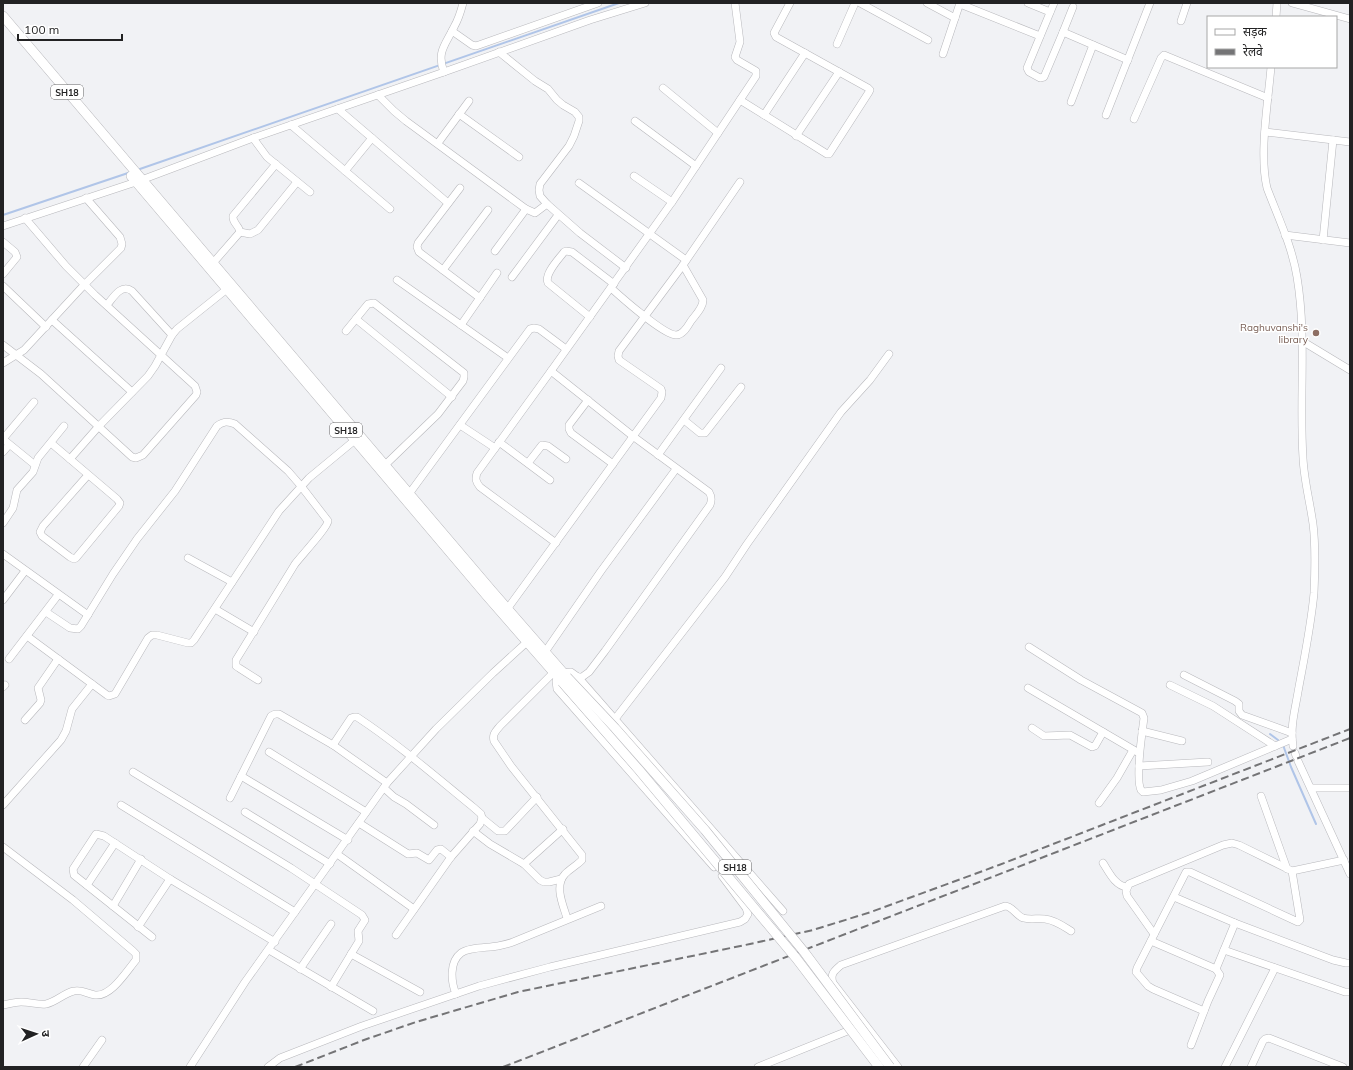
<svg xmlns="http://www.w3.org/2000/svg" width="1353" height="1070" font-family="Mulish,'Noto Sans Devanagari',sans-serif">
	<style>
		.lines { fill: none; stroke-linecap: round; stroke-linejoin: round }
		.stream { stroke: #b0c5e8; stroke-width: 2 }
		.minor-casing { stroke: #b8b8bc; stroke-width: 8 }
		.major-casing { stroke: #b8b8bc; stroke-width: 10 }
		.minor { stroke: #fff; stroke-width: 7 }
		.major { stroke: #fff; stroke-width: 9 }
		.rail { stroke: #747476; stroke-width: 2; stroke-dasharray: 8 4; stroke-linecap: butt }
		.major-bridge-casing { stroke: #b8b8bc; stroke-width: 10; stroke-linecap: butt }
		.major-bridge { stroke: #fff; stroke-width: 9 }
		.education-dot { fill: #8d6e63; stroke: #fff; stroke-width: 1.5 }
		.labels { text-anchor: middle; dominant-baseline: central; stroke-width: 3; stroke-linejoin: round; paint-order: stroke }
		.shield { fill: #fff; stroke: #646465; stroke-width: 1 }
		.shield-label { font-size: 9px; font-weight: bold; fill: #222223 }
		.education-label { font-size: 10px; fill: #785e54; stroke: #fff; text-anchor: end }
	</style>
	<rect width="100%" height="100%" fill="#f1f2f5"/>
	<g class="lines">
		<!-- stream -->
		<g class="stream">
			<polyline points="137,170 619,3"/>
			<polyline points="3,215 131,172"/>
			<polyline points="1270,734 1278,740"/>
			<polyline points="1283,745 1291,767 1316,824"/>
		</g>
		<defs>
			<g id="minor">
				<polyline points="860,3 928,40"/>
				<polyline points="927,3 955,18"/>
				<polyline points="1028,3 1050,12"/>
				<polyline points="1054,3 1027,68 1029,72 1040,78 1044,77 1063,32 1128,60"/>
				<polyline points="1292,3 1350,19"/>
				<polyline points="960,4 1040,36"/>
				<polyline points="1276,17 1277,3"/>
				<polyline points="1181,21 1187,3"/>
				<polyline points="452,31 472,45 476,46 598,3"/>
				<polyline points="1063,32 1073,7"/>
				<polyline points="837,44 855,3"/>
				<polyline points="499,52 535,81 548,89 557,100 563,105 575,112 579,117 579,121 574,136 569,146 540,184 539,190 540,196 547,204 580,233 626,268"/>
				<polyline points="943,54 960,3"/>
				<path d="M1271 67C1268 103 1259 154 1267 188 1278 217 1292 246 1297 277 1307 337 1299 398 1303 458 1304 480 1310 502 1313 524 1316 547 1315 570 1314 593 1311 626 1304 659 1298 692 1295 710 1290 727 1293 746"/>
				<path d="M444 72C436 52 446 44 454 27 458 20 461 11 463 3"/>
				<polyline points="663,88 718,133"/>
				<polyline points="378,95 394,111 406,121 526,209 535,213 547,204"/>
				<polyline points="740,100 827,154 829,154 869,92 870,90 868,88 776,37 774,33 790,3"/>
				<polyline points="1071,102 1093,45"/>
				<polyline points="338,109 448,203"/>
				<polyline points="459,114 519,157"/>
				<polyline points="764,115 805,53"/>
				<polyline points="1106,115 1150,3"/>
				<polyline points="1134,119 1161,58 1164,55 1268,98"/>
				<polyline points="635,121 696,166"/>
				<polyline points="291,125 390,209"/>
				<polyline points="1265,132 1350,142"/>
				<polyline points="796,136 839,72"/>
				<polyline points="253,138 267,157 310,192"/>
				<polyline points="438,143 469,101"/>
				<polyline points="345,171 372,138"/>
				<polyline points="634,176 672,202"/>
				<polyline points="579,183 686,260"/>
				<polyline points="460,188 418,243 417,247 419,252 480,298"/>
				<polyline points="3,226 136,182 253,138 444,72 590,20 645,3"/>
				<polyline points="240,232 250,234 258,230 297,182"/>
				<polyline points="1285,235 1350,243"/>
				<polyline points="1323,240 1333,140"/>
				<polyline points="3,242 15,252 17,257 3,274"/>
				<polyline points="495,251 526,209"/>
				<path d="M213 263 240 232C239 225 232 223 233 216L276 164"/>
				<polyline points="443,270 488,210"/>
				<polyline points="512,277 558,215"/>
				<polyline points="397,280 508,358"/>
				<polyline points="3,286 46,327"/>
				<path d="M611 288C621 297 664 335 676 335 683 335 688 326 691 321 696 314 703 308 703 300L683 265"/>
				<path d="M107 305C113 298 121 283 132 291L172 335"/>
				<path d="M590 317 548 283C544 274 558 260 564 252L566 251 572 252 614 284"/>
				<polyline points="356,319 452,397"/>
				<polyline points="52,320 132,392"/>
				<polyline points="461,325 497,273"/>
				<polyline points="346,331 368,304 374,303 464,373 464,377 463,381 438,414 385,465"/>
				<polyline points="1302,341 1350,370"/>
				<polyline points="3,345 41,374 132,457 136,458 143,455 196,395 197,392 195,386 95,295 66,266 25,218"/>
				<polyline points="3,363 24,350 84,285 121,248 122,244 120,237 86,198"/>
				<polyline points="551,371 672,202 756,76 756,71 737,60 735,57 740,42 735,3"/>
				<polyline points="588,400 569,425 569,429 571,433 613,464"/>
				<polyline points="684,420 700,433 705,433 741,387"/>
				<polyline points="460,425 495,448"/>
				<polyline points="3,439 34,402"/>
				<polyline points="3,439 35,465"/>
				<polyline points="499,442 550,480"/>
				<polyline points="51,443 117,499 120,503 119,506 76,558 74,559 70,557 42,536 40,532 43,526 88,475"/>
				<polyline points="3,452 9,445"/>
				<polyline points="658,455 721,368"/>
				<polyline points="70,459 99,426 148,376 155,366 172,335 177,329 227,289"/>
				<polyline points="528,463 542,445 548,446 566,459"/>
				<polyline points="409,494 530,329 534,328 539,329 566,349"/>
				<polyline points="3,523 13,508 17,490 33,472 38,458 64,426"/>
				<path d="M556 543 480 487C476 482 475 479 477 473L551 371 634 437 709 492C712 497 712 500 710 505L605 651 589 672 582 677H578L571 672 563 673 556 681 557 689 714 867"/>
				<polyline points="3,554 88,615"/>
				<polyline points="188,558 232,582"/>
				<polyline points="3,600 25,571"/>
				<polyline points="508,608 661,398 662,392 661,389 619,360 618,356 619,351 683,265 740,182"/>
				<polyline points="215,609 254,632"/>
				<path d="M46 612 70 628 78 629 81 626 113 574 137 539 175 491 217 426C223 421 228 421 235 424L288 471 301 486 328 521C328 527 301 556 295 564L236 660V666L239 668 258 680"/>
				<polyline points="27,636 107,695 109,696 115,694 148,638 152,635 157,635 188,643 191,643 194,640 279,511 309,478 355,440"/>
				<path d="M1029 647 1081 680 1142 713 1144 718C1142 733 1135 779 1141 790L1143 792 1161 790 1192 781 1292 739"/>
				<polyline points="545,652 601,571 676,469"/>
				<polyline points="9,659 58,595"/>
				<path d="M554 672 500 726C496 731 492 734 494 741L511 766 582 855V860C577 865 570 869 565 874 554 886 563 905 567 918"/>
				<polyline points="1184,675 1235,701 1239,704 1239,711 1242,715 1292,733"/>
				<polyline points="578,677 783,911"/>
				<polyline points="1170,685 1213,706 1275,746"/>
				<polyline points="3,687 5,685"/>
				<polyline points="1028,688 1139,753"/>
				<polyline points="615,719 725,577 747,544 841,412 870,380 889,354"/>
				<polyline points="25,720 40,703 41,700 38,688 58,659"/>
				<polyline points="1032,728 1044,736 1070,735 1092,747 1095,746 1103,732"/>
				<polyline points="1142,731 1182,741"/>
				<path d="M333 745 351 718 354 717H357C398 744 435 776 473 807L481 814 482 818 480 824 451 857 396 935"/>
				<polyline points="269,752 366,812"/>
				<polyline points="1295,753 1296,756"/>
				<polyline points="1298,761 1350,874"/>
				<polyline points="1139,766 1208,762"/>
				<polyline points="133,772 291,868 362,915 365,920 358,931 359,941 331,987"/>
				<polyline points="241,776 348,840"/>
				<polyline points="384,788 394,797 406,804 434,825"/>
				<polyline points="1311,788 1350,788"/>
				<polyline points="1261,796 1287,869"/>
				<polyline points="230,798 271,716 275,714 279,714 333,745 387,783"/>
				<polyline points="1099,803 1117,778 1133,750"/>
				<polyline points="3,805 61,740 66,731 72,709 92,684"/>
				<polyline points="121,805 295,912"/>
				<polyline points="245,812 330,864"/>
				<polyline points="482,818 498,831 505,831 537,797"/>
				<polyline points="359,823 408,854 417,853 429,860 437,850 441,849 451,857"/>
				<polyline points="473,831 490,844 524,864 540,880 544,882 549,882 561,879"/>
				<path d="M3 847 73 900 133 951 136 954V960C126 972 111 997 95 995 88 994 81 989 74 991 64 993 56 1002 46 1004 38 1005 30 1002 21 1002 15 1002 9 1004 3 1005"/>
				<polyline points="337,854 414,909"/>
				<path d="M1103 863C1109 872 1115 886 1127 887"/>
				<polyline points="524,864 563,829"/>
				<polyline points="87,885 115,843"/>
				<polyline points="1174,897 1235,923 1333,960 1346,963 1350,963"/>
				<polyline points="113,906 141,859"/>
				<polyline points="138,927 170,879"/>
				<polyline points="1154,934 1127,896 1126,891 1129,884 1223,845 1232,843 1239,845 1292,871 1344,860"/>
				<polyline points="152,937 74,875 73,869 96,834 104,836 170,879 275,942"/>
				<polyline points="1151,941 1216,969"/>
				<polyline points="269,950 373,1011"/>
				<polyline points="1224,950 1345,992 1350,992"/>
				<polyline points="351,954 420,992"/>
				<polyline points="300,969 331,924"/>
				<path d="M456 994C451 982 449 962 461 953 469 947 488 948 498 946 503 945 508 944 513 942L601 906"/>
				<polyline points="1204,1011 1153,989 1148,986 1136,972 1137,968 1186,872 1190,872 1298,922 1300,920 1292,871"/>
				<polyline points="1191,1045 1208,1001 1220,975 1216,969 1235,923"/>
				<polyline points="83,1067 102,1040"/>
				<polyline points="190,1067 245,982 387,783 436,729 493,673 527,642"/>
				<polyline points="268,1067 280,1058 362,1026 479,986 550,967 740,922 745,919 748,914 746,908 722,876"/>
				<polyline points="758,1067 850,1030"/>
				<path d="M898 1067 833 983C830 974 834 971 841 965L1005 906C1012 906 1016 915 1023 918 1030 920 1038 918 1045 919 1055 920 1063 926 1071 931"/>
				<polyline points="1225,1067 1275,968"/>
				<polyline points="1251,1067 1263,1041 1265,1039 1269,1038 1343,1067"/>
			</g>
			<g id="major">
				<polyline points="3,16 492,591 567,677"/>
				<polyline points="131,176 487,596 562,682"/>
			</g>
		</defs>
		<!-- minor casing -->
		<use href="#minor" class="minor-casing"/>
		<!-- major casing -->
		<use href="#major" class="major-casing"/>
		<!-- minor -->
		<use href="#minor" class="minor"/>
		<!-- major -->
		<use href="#major" class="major"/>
		<!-- rail -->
		<g class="rail">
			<polyline points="295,1067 364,1040 416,1022 518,992 750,944 813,930 871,912 999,865 1350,729"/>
			<polyline points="503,1067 1350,738"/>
		</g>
		<defs>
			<g id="major-bridge">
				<polyline points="567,677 615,728 705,830 805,953 890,1067"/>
				<polyline points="562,682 639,770 796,958 879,1067"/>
			</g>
		</defs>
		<!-- major-bridge casing -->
		<use href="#major-bridge" class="major-bridge-casing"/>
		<!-- major-bridge -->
		<use href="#major-bridge" class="major-bridge"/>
	</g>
	<!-- markers -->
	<circle class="education-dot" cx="1316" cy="333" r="4"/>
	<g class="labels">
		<!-- shield labels -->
		<g class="shield">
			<rect x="51" y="85" width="32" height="14" rx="3"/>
			<rect x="330" y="423" width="32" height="14" rx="3"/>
			<rect x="719" y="860" width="32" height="14" rx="3"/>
		</g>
		<g class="shield-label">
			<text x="67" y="92">SH18</text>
			<text x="346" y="430">SH18</text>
			<text x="735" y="867">SH18</text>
		</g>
		<!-- education labels -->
		<g class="education-label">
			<text x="1308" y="327">Raghuvanshi's<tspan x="1308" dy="12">library</tspan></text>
		</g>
	</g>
	<!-- border -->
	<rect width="1353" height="1070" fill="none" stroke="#222223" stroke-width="8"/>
	<!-- legend -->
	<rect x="1207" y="16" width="130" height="52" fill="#ffffff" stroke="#a7a7a7"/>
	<rect x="1215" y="29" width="20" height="6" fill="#ffffff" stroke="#a7a7a7"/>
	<text x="1243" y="36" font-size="12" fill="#222223">सड़क</text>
	<rect x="1215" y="49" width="20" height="6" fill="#747476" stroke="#a7a7a7"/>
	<text x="1243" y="56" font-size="12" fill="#222223">रेलवे</text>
	<!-- north arrow -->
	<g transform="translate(36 1034) rotate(87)" stroke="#ffffff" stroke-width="3" paint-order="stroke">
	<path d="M0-3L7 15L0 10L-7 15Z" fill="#222223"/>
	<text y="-6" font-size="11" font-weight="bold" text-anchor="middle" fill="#222223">उ</text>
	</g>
	<!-- scale -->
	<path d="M18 34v6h104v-6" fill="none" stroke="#222223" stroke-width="2"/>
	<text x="24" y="34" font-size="12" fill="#222223" stroke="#ffffff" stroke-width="3" paint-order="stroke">100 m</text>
</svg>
